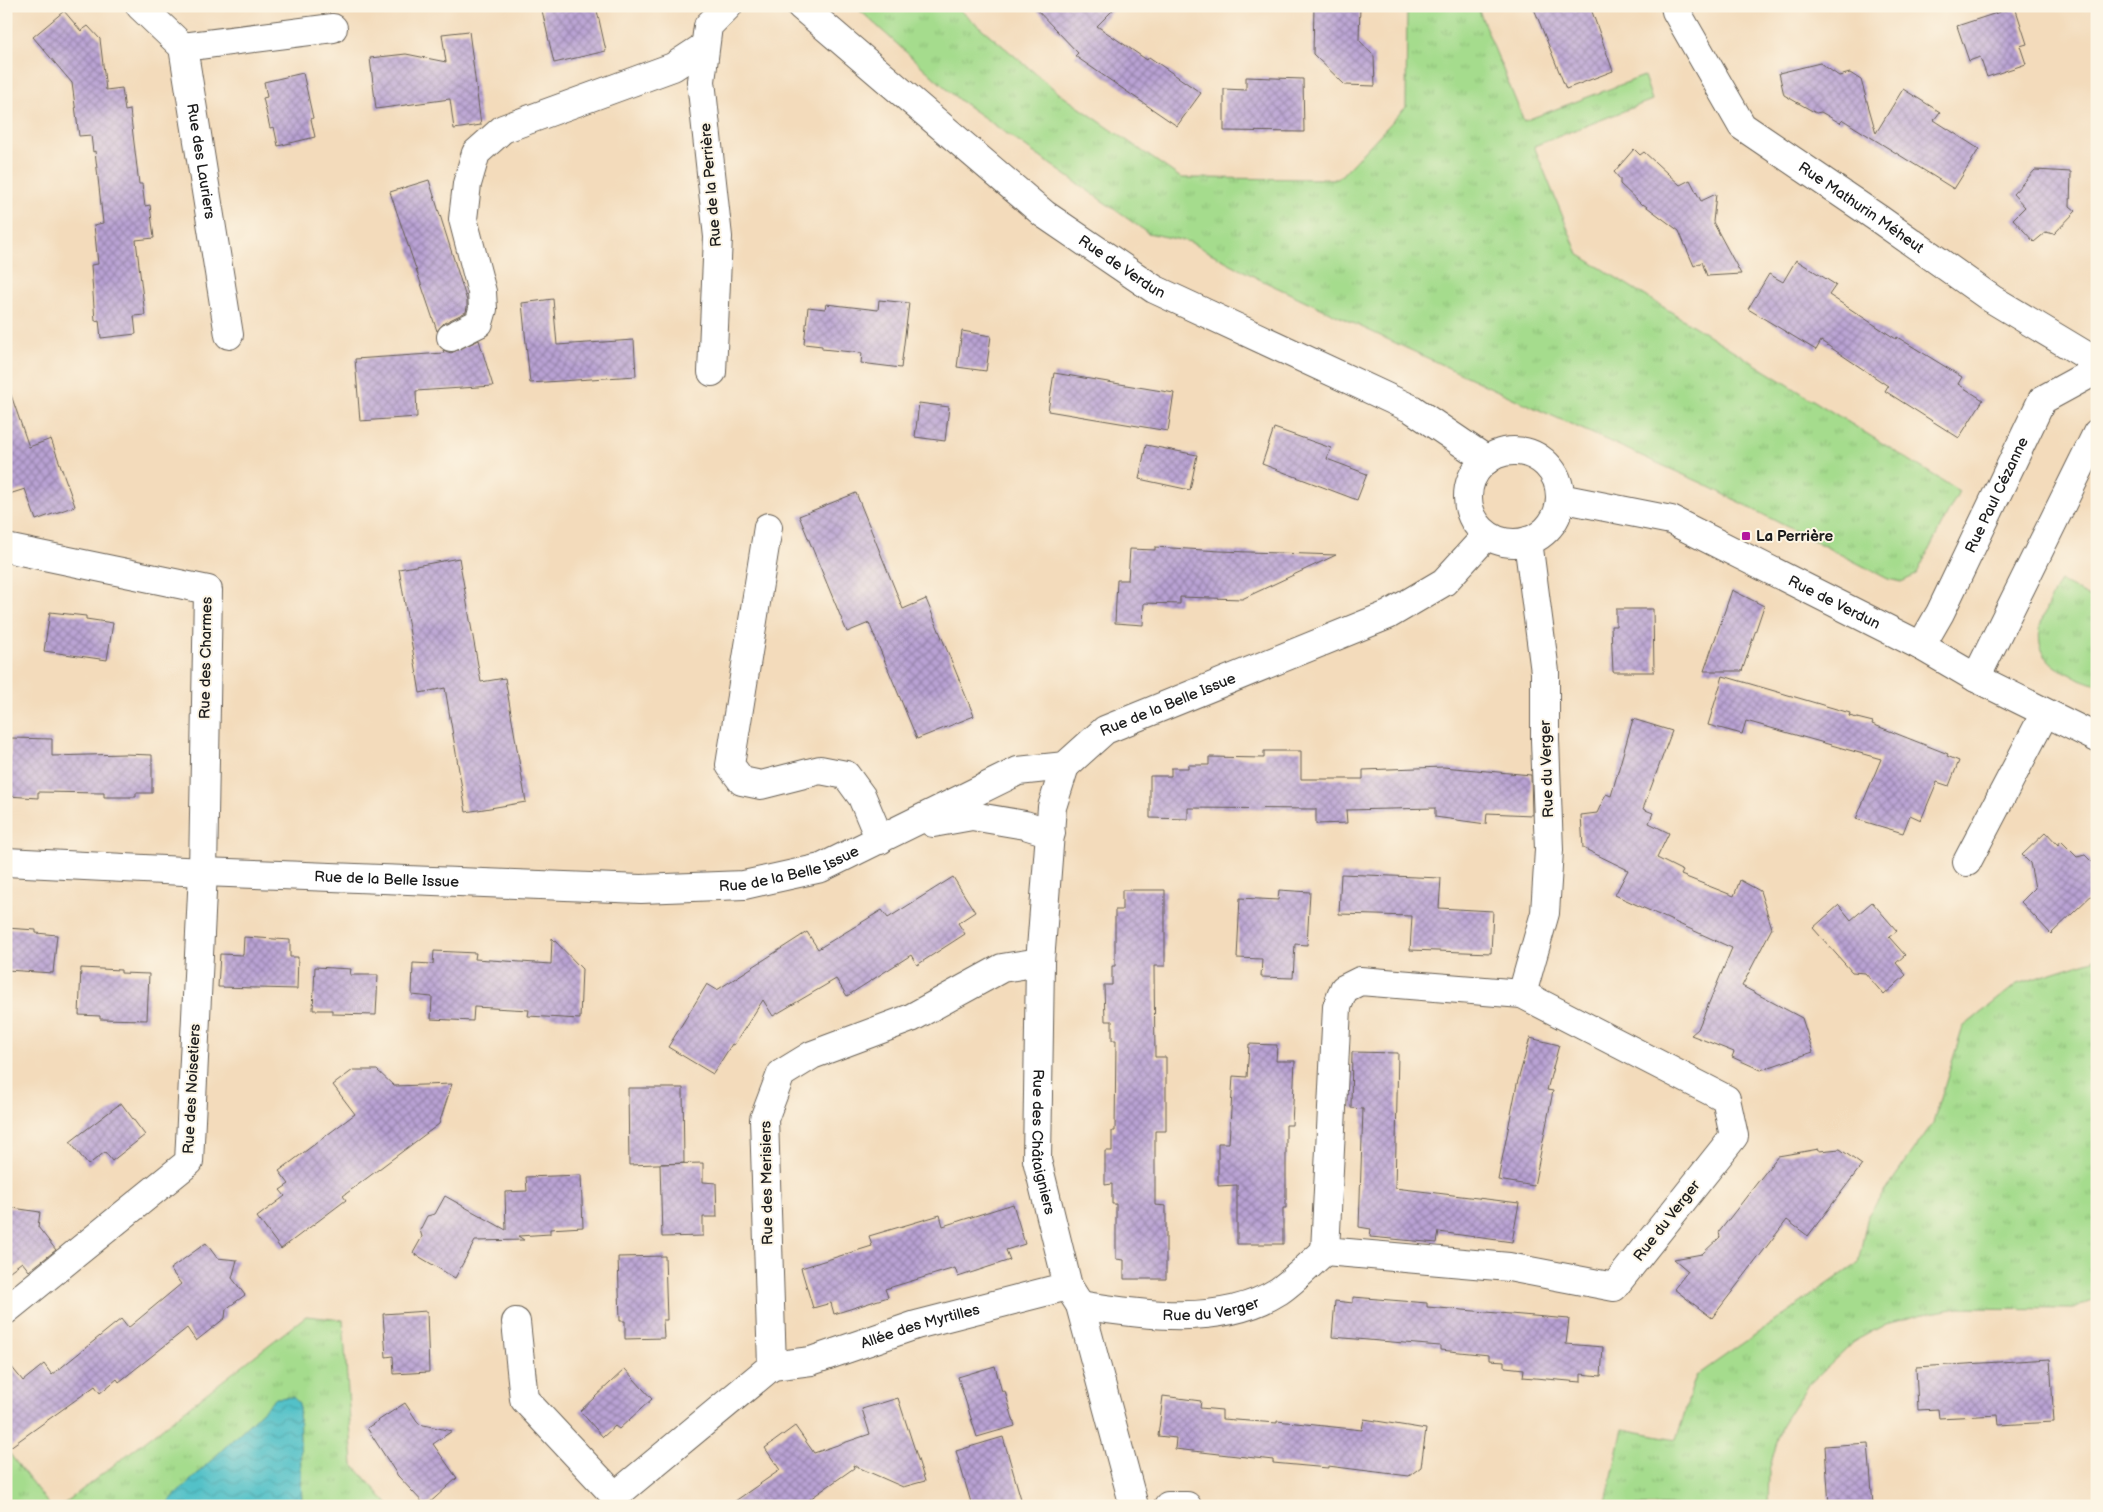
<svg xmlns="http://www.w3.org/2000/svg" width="2103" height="1512" font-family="'Balsamiq Sans',sans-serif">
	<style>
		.park { fill: url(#park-tufts); stroke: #607c54 }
		.water { fill: url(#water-waves); stroke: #386e72 }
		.building { fill: url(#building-cross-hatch) }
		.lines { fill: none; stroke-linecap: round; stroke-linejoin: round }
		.minor-casing { stroke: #675f54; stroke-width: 30 }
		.minor { stroke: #fff; stroke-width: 28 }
		.poi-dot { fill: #b5179e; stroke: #fcf5e5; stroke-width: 2 }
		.labels { text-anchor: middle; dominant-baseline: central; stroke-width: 4; stroke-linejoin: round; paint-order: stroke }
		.street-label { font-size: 15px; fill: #1c1c1c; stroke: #fcf5e5 }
		.poi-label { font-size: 15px; font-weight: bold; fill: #1c1c1c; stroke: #fcf5e5; text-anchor: start }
	</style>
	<defs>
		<pattern id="park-tufts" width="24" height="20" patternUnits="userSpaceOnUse" patternTransform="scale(1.25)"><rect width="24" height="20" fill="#a5dc8d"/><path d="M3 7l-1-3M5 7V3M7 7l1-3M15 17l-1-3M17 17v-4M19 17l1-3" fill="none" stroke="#8dbc79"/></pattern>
		<pattern id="water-waves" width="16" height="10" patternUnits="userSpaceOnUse" patternTransform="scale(1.25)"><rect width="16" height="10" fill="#53c1c8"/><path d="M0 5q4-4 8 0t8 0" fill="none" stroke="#48a5ab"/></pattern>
		<pattern id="building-cross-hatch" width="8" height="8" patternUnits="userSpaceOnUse" patternTransform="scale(1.25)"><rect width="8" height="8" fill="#b9a2d4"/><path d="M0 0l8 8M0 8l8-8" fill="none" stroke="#9683ab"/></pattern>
	</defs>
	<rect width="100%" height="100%" fill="#fcf5e5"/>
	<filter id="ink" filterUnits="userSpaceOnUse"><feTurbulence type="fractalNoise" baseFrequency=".02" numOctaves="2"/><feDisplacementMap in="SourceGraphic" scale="10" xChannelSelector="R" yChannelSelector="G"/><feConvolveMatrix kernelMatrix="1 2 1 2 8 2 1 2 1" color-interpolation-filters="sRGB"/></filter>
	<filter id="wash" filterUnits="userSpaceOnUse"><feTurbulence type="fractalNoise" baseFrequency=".0096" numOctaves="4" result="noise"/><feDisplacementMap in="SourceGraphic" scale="20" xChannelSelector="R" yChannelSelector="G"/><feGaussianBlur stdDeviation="1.12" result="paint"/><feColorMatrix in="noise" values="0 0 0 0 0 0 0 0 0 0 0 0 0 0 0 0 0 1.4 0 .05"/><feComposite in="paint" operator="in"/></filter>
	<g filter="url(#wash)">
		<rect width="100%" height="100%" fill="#f3dbbb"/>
		<!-- park -->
		<g class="park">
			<polygon points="855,6 955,6 1060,94 1181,178 1338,179 1406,107 1407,6 1477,6 1524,121 1644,76 1652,100 1534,146 1578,254 1959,491 1916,575 1901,582 1888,579 1704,484 1515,399 1259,279 1190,242 1148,233 959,100"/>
			<path d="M2060 581 2097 601V685C2063 673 2028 661 2043 617 2047 605 2054 593 2060 581Z"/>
			<path d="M2097 956V1299L2073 1309 1959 1308 1924 1314 1886 1324 1853 1342 1807 1386 1781 1427 1769 1471 1768 1506H1605L1623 1429 1676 1439C1684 1419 1688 1397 1696 1376L1858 1263 1868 1215 1933 1123 1963 1027 2017 984 2093 960Z"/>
			<polygon points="306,1316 343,1320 353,1465 390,1506 61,1506"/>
			<polygon points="6,1449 50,1506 6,1506"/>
		</g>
		<!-- water -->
		<polygon class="water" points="293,1397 299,1403 302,1506 164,1506 276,1398"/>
		<g id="blocks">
			<!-- building -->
			<g class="building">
				<polygon points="541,6 596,6 606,51 554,63"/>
				<polygon points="1033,6 1117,6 1097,26 1147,60 1149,57 1201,93 1177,126 1075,56 1078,53"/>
				<polygon points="1314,6 1360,6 1359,40 1374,56 1375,86 1345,85 1313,54"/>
				<polygon points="1533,6 1590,6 1613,71 1566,89"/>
				<polygon points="2015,7 2027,44 2020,46 2026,64 1987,77 1980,57 1969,61 1957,26"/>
				<polygon points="64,11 81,31 88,26 100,39 106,90 122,88 125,111 130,110 139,184 142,184 145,206 150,205 154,238 136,240 145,315 134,316 136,334 101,338 99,320 95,321 91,265 98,264 94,225 103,223 95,151 93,152 91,135 79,136 72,83 33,37"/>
				<polygon points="469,31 481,125 454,129 450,99 376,109 370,58 406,54 446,62 442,34"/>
				<polygon points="1820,63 1839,76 1850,73 1861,80 1876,133 1903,89 1940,112 1934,120 1979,149 1954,189 1843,120 1840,123 1821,112 1816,113 1784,95 1779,73"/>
				<polygon points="303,73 313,118 311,119 315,137 278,146 274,127 270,128 263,98 267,97 264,82"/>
				<polygon points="1246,77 1303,79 1304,132 1224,131 1224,89 1246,90"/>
				<polygon points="1634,149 1640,155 1644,152 1680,185 1690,180 1701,201 1716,194 1713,222 1741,274 1707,276 1702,262 1694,266 1679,231 1643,204 1642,205 1620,184 1620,179 1614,172"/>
				<polygon points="2035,170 2071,172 2070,206 2076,211 2054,234 2046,232 2034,242 2013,219 2025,207 2013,194"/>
				<polygon points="429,180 467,301 467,307 466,312 444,323 437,331 390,192"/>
				<polygon points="1796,260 1836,285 1829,295 1896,339 1897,337 1962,377 1958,384 1983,400 1959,438 1885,391 1888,386 1821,341 1816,350 1748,309 1769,274 1783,282"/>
				<polygon points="553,299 557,345 634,340 636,376 530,383 522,303"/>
				<polygon points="879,300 909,303 901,368 861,363 862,353 822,349 822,346 804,344 808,307 825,309 826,304 878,310"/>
				<polygon points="962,331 991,336 986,371 957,367"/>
				<polygon points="479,340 493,386 416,391 417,417 360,421 355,359 444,353 443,350 451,353"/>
				<polygon points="1054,373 1174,393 1168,431 1048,411"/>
				<polygon points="11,395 29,447 51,439 75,506 36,520 25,489 6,495 6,396"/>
				<polygon points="919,403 949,407 945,441 915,437"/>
				<polygon points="1274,428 1331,448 1327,459 1367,474 1357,500 1262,464"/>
				<polygon points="1146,445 1197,455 1190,490 1139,479"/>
				<polygon points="856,493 903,609 926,599 974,716 917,739 869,623 847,632 799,516"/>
				<polygon points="1155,547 1220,551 1336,555 1242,599 1180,597 1180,604 1144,603 1143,625 1115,623 1117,580 1128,580 1130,549 1155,550"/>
				<polygon points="459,558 481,682 505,678 526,802 466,812 445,688 420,693 399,569"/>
				<polygon points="1732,590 1764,606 1742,671 1704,671"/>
				<polygon points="1616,609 1653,609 1654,672 1613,672 1611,626 1616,626"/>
				<polygon points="50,612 86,616 86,619 113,623 107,660 44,651"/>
				<polygon points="1723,676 1850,713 1849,716 1873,722 1872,724 1948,754 1947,756 1959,761 1949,786 1937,782 1921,820 1910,815 1903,833 1856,819 1881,759 1746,721 1742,734 1708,725"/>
				<polygon points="1633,719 1672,731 1643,809 1653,813 1649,823 1669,833 1657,858 1683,871 1681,875 1734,896 1740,880 1760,891 1772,928 1742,986 1802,1018 1813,1052 1761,1070 1732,1057 1734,1052 1691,1035 1698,1029 1732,948 1615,895 1628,870 1583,848 1581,815 1597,813 1606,794 1611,796"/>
				<polygon points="11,738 52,739 52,756 124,754 152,755 152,793 136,793 136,797 104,797 104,793 38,792 38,798 8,796"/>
				<polygon points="1264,751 1301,751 1301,779 1363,779 1363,770 1443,767 1531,775 1532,815 1487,813 1486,824 1435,817 1435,808 1346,810 1347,823 1316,824 1316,809 1188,808 1188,819 1150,818 1150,776 1171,776 1171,768 1188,768 1188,765 1209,765 1209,757 1264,758"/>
				<polygon points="2046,832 2058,845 2061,841 2077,857 2085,855 2097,867 2097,890 2051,934 2021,902 2035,888 2030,863 2022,855"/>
				<polygon points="1341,874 1441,878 1439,908 1493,911 1491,953 1410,950 1412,916 1339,914"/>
				<polygon points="953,877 975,912 958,923 965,934 917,965 911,955 847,996 836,979 773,1016 763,1000 734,1045 732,1044 713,1074 668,1047 707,984 717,990 807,932 818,949 882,910 888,918"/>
				<polygon points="1122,890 1165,890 1165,966 1154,966 1155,1057 1166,1057 1166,1131 1155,1131 1155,1205 1166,1206 1166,1279 1124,1279 1124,1260 1116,1259 1116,1204 1112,1204 1112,1184 1105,1185 1105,1151 1112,1151 1112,1131 1115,1131 1116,1040 1112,1040 1112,1021 1105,1021 1104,985 1112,985 1112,966 1115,966 1115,910 1122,910"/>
				<polygon points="1279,890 1310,892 1307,945 1295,944 1293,978 1261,977 1262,959 1237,958 1240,898 1278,900"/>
				<polygon points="1872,902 1897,931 1889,937 1905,955 1896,963 1906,975 1884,995 1865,973 1852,972 1813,928 1839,905 1851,920"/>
				<polygon points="6,928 36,930 36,933 57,935 53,973 6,970"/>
				<polygon points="244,937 290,940 290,957 298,957 297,989 218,987 220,954 243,955"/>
				<polygon points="552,938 582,969 580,1019 528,1016 529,1010 474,1007 473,1021 431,1019 432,997 412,995 413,963 433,964 434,951 476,953 475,959 551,964"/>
				<polygon points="315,967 351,969 350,975 378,975 376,1015 332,1014 332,1010 313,1010"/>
				<polygon points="81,968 121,970 121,973 149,974 147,1020 100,1019 100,1016 79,1015"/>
				<polygon points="1530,1038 1559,1045 1547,1090 1553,1091 1534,1186 1498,1180 1517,1084"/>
				<polygon points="1249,1044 1277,1045 1276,1061 1295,1061 1292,1125 1286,1125 1286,1208 1283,1208 1283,1244 1237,1244 1237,1185 1218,1186 1218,1143 1229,1143 1233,1076 1247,1077"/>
				<polygon points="1352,1052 1398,1053 1395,1188 1519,1203 1512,1242 1439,1232 1437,1243 1370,1237 1371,1229 1359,1227 1363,1109 1351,1108"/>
				<polygon points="353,1070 377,1070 394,1086 452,1084 439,1124 343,1196 346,1200 281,1249 257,1217 285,1196 280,1190 289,1184 279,1171 355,1114 333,1085"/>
				<polygon points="628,1088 683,1088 684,1163 629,1165"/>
				<polygon points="121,1103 145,1135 112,1161 105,1152 88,1165 70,1142"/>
				<polygon points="1819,1149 1819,1151 1840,1149 1862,1165 1808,1236 1787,1220 1712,1318 1674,1289 1688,1271 1674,1259 1702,1254 1720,1237 1719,1232 1778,1156"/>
				<polygon points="703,1163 703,1182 716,1183 717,1217 703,1217 703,1236 662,1237 660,1164"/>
				<polygon points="581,1175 583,1227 550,1229 550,1234 518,1236 524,1240 475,1241 455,1278 413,1253 422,1237 420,1230 427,1216 435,1214 445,1196 506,1230 505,1192 527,1191 526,1177"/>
				<polygon points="1013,1204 1025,1244 1006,1250 1010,1260 958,1277 955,1268 885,1289 888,1297 834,1314 831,1303 813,1308 801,1268 872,1246 869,1236 940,1215 943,1226"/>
				<polygon points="6,1207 40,1212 38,1227 56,1250 29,1271 22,1262 6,1274"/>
				<polygon points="206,1243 217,1258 237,1260 232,1278 245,1295 226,1309 225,1318 196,1341 187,1328 119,1382 117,1379 100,1393 95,1386 6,1450 6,1360 23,1381 44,1364 52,1375 121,1319 128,1328 181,1284 170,1269"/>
				<polygon points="665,1256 667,1320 663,1320 664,1338 625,1339 625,1321 620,1321 618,1257"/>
				<polygon points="1353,1297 1427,1303 1427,1307 1569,1319 1566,1344 1603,1347 1601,1376 1581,1374 1581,1382 1523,1377 1524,1369 1505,1367 1505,1361 1489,1360 1489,1355 1440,1350 1440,1346 1332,1337 1335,1301 1353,1303"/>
				<polygon points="427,1311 429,1372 394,1374 393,1356 386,1357 383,1314"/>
				<polygon points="2050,1359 2054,1422 1999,1425 1998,1415 1939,1418 1938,1409 1918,1410 1916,1367"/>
				<polygon points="995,1366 1002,1392 1005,1391 1015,1426 977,1437 958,1377"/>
				<polygon points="625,1369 652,1399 619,1429 615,1426 603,1437 580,1411"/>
				<polygon points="1163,1396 1201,1401 1200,1408 1222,1410 1222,1419 1277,1423 1277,1421 1362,1430 1364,1419 1426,1429 1421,1467 1409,1476 1328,1466 1328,1468 1273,1463 1273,1460 1175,1449 1176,1438 1158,1436"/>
				<polygon points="898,1398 925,1481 903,1487 853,1465 854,1468 800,1506 728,1506 780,1470 765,1448 795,1426 814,1453 870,1434 862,1409"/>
				<polygon points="405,1403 419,1424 452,1431 433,1444 457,1478 426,1506 398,1476 367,1428"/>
				<polygon points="1003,1437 1023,1506 972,1506 956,1451"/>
				<polygon points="1868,1443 1873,1505 1829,1506 1825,1446"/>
			</g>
		</g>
	</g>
	<g filter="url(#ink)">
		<use href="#blocks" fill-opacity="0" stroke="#675f54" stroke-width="1"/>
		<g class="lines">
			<defs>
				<g id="minor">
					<path id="s1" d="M140 6 183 47 229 335"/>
					<path id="s2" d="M801 6 1044 214 1154 289 1412 409 1487 460"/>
					<path id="s3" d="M1675 6 1676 11 1742 126 1879 219 1992 299 2097 362"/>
					<polyline points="183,47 333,28"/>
					<polyline points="451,337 479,323 483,309 482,292 463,219 467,184 476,153 503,129 673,67 705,46"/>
					<polyline points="712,372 718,237 701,81 708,26 728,6"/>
					<circle cx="1514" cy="497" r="46"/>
					<path id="s4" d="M1560 498 1671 520 1921 646 1976 678 2097 738"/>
					<polyline points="768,527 730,765 742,781 761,785 820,770 846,775 862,797 880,840"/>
					<polyline points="6,548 208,590 203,872 189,1162 6,1310"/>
					<path id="s5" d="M1921 646 1940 613 2042 400 2097 370"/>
					<polyline points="1976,678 2097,433"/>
					<path id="s6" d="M1065 766 1052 807 1040 962 1037 1160 1068 1286 1080 1305 1134 1506"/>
					<polyline points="933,823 972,816 1025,825 1051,833"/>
					<path id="s7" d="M6 862 203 872 641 889 744 885 821 868 1018 771 1065 766 1105 730 1388 615 1444 582 1487 535"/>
					<polyline points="1967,862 2045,713"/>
					<polygon points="1360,981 1522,994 1726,1099 1734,1136 1614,1287 1509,1267 1325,1251 1337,1007 1344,989"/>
					<polyline points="1522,994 1545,913 1549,850 1545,740 1545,672 1528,541"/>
					<path id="s8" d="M1080 1305C1141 1315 1223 1327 1279 1291 1295 1280 1310 1264 1325 1251"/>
					<polyline points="516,1322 524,1399 615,1496"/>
					<path id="s9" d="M772 1366 811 1361 916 1325 1068 1286"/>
					<polyline points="614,1506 615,1496 772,1366 764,1119 781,1074 812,1055 911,1018 1002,968 1040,962"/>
					<polyline points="1168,1506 1187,1506"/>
				</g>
			</defs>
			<!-- minor casing -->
			<use href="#minor" class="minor-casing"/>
			<!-- minor -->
			<use href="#minor" class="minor"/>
		</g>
	</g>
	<!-- markers -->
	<rect class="poi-dot" x="1741" y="531" width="10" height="10" rx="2.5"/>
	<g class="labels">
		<!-- street labels -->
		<g class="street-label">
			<text stroke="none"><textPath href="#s1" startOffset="175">Rue des Lauriers</textPath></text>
			<text transform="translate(711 185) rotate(-95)">Rue de la Perrière</text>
			<text stroke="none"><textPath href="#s3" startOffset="282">Rue Mathurin Méheut</textPath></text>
			<text stroke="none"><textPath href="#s2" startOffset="414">Rue de Verdun</textPath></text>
			<text stroke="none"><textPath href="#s5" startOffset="169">Rue Paul Cézanne</textPath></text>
			<text stroke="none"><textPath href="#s4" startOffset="296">Rue de Verdun</textPath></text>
			<text transform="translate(206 658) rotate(-89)">Rue des Charmes</text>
			<text stroke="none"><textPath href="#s7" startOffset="1206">Rue de la Belle Issue</textPath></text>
			<text transform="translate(1547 769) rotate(-92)">Rue du Verger</text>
			<text stroke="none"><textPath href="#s7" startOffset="786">Rue de la Belle Issue</textPath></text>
			<text stroke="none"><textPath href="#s7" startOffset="381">Rue de la Belle Issue</textPath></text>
			<text transform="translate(192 1089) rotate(-87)">Rue des Noisetiers</text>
			<text stroke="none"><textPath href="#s6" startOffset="379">Rue des Châtaigniers</textPath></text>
			<text transform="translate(767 1183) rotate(-91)">Rue des Merisiers</text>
			<text transform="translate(1667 1221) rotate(-52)">Rue du Verger</text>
			<text stroke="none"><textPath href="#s8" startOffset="132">Rue du Verger</textPath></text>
			<text stroke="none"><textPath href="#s9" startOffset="154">Allée des Myrtilles</textPath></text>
		</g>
		<!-- poi labels -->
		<g class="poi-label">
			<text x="1756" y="536">La Perrière</text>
		</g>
	</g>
	<!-- margin -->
	<rect width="2103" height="1512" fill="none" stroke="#fcf5e5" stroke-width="25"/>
</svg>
